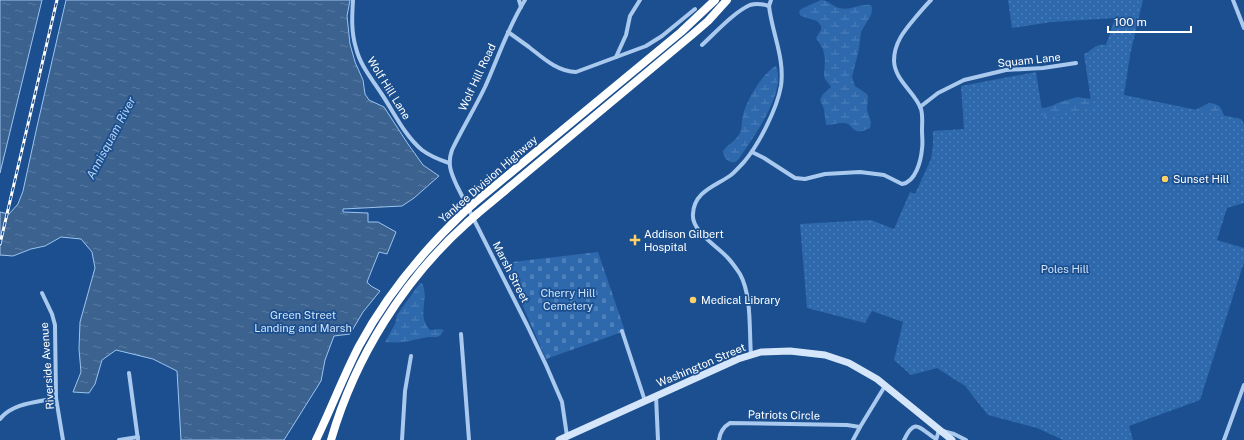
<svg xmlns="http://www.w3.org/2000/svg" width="1244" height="440" font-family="'Public Sans',sans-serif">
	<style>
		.wetland { fill: url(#wetland-marsh) }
		.cemetery { fill: url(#cemetery-stones) }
		.park { fill: url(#park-dots) }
		.water { fill: url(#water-ripples); stroke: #9cc4f0 }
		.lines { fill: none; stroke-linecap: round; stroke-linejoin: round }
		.minor { stroke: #a9c9ee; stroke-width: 4 }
		.secondary { stroke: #d6e6fa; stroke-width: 7 }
		.motorway { stroke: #fff; stroke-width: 8 }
		.rail-casing { stroke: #fff; stroke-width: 3 }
		.rail { stroke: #1b4f8f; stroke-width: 1.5; stroke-dasharray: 4.5; stroke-linecap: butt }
		.motorway-bridge { stroke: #fff; stroke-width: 8 }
		.poi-dot { fill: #ffd166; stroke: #1b4f8f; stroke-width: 1.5 }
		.labels { text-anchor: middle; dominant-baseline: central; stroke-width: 3.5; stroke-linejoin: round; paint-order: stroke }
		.street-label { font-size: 11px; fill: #fff; stroke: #1b4f8f }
		.poi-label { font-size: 11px; fill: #fff; stroke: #1b4f8f; text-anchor: start }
		.park-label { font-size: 11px; fill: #cfe3fa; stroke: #1b4f8f }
		.water-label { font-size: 12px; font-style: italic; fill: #b5d3f5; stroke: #1b4f8f }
	</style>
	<defs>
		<pattern id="wetland-marsh" width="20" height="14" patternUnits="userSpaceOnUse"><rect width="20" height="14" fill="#2e69ad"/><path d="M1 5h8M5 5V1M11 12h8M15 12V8" fill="none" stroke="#4d80b9"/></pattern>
		<pattern id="cemetery-stones" width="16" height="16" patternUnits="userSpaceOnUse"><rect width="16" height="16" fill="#2e69ad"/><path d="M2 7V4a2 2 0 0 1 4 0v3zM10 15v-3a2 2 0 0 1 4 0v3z" fill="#4d80b9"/></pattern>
		<pattern id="park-dots" width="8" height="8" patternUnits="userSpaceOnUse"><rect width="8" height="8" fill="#2e69ad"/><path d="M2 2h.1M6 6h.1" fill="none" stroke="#4d80b9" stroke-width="1.8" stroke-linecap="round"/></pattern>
		<pattern id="water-ripples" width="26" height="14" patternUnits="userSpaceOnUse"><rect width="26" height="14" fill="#3c6290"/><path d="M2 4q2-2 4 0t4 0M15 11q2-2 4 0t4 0" fill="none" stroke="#597aa1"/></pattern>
	</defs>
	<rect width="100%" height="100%" fill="#1b4f8f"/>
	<!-- wetland -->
	<g class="wetland">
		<path d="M821 0C828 0 832 6 839 8 850 11 860 3 871 5L872 8 871 15 861 32 859 49 852 77 855 86 867 94 868 97 867 110 871 122 870 128C850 138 855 123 843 123 837 123 832 125 826 125L824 109 820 100 823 94 831 87 825 79 824 76 825 59 823 49 816 38 821 30V26L817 21 801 16 799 13 800 10 803 8Z"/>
		<path d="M776 66C787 92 754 136 740 157 739 159 736 162 735 162 728 164 723 156 723 151 728 144 734 142 738 136 743 130 741 122 743 115 746 101 763 72 776 66Z"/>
		<polygon points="1077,97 1098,100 1106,105 1054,138 1035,106 1044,108 1051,106 1060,102"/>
		<path d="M1209 103C1221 104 1221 108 1225 118L1195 110Z"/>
		<path d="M420 283H422C430 299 416 315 430 330L439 329 444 330C442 333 441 336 437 337 434 337 430 337 427 337 414 340 399 344 385 342L395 324 397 315Z"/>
	</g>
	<!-- cemetery -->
	<polygon class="cemetery" points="598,252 625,331 546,359 504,263"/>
	<!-- park -->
	<path class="park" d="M1008 0H1143L1130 55 1124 95 1241 119 1244 124V203L1227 208 1217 240 1244 248V262L1200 400 1129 426 1133 440H1063L1037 428 988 415 965 386 937 368 911 375 894 360 903 322 872 311 865 323 807 308 800 224 871 220 894 229 910 192 915 194 931 159 933 145V131L964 129 961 86 1036 72 1043 117 1092 108 1084 54C1094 50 1094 43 1106 45L1115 18 1051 22 1012 28Z"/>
	<!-- water -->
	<g class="water">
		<polygon points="0,0 42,0 0,173"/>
		<polygon points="66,0 350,0 347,16 350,44 355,62 363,80 365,94 369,100 384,107 408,144 423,165 439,176 414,198 402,206 343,209 343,212 368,213 368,222 378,222 396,232 387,254 379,252 367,282 371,286 380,291 363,312 350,334 334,336 325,360 321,381 284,440 181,440 177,371 153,359 116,350 102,360 95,384 89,393 73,392 81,372 79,349 80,322 95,268 92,252 81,239 61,237 45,246 31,249 13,256 0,255 0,212 9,214 18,204 23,191 36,131"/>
	</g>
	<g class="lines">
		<!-- minor -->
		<g class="minor">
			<path d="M353 0C352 16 351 32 356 48 360 65 372 79 381 93 394 112 404 135 422 150 430 156 440 160 449 163"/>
			<polyline points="519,0 521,7"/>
			<path d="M525 0C508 27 498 58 485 87 475 108 462 129 452 150 447 164 451 173 457 186L527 325 546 365 562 402 567 436"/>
			<polyline points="1233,0 1244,28"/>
			<polyline points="769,6 771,0"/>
			<path d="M508 32C515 37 522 42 529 47 543 58 558 72 576 72L646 46 662 36 695 9"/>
			<path d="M702 45C715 33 734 12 750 5 756 3 763 4 769 6"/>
			<polyline points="616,57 626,35 630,16 640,0"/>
			<polyline points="920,107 938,93 964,80 1006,70 1043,68 1076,63"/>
			<path d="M752 152 764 158 795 178 805 179 825 174 860 172 884 175 902 184C916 182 921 160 922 149 923 143 922 136 922 130 922 123 923 116 921 109 915 92 895 81 894 61 894 43 904 31 915 18 920 12 925 6 931 0"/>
			<polyline points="42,293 52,314 55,325 56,398 63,440"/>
			<polyline points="622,331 645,401"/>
			<polyline points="461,334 469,440"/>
			<path d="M751 355C749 330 752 296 740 274 736 268 732 262 727 257 717 246 691 231 693 214 694 191 716 186 731 175 736 171 740 166 744 162 759 144 777 109 781 86 785 58 772 33 769 6"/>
			<polyline points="129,373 138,440"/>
			<polyline points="656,396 658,440"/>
			<path d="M0 419C12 403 38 402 56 398"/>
			<polyline points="119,440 138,437"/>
			<polyline points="402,440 405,391 411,356"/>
			<path d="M719 440C720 432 723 427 730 423L847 425 860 427"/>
			<polyline points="853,440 860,427 885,386"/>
			<path d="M904 440C915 417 919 428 936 439"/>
			<polyline points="936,440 939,430 954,434 966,440"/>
			<polyline points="1224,440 1244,385"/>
		</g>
		<!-- secondary -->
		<polyline class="secondary" points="559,440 738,359 761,352 790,351 825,355 849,363 877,379 952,440"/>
		<!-- motorway -->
		<g class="motorway">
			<polyline points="473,204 681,32 715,0"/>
			<polyline points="477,214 693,34 708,21 727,0"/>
			<path d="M316 440C331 409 343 377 359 346 386 296 422 252 463 213"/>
			<path d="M331 440C355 357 404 279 468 222"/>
		</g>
		<defs>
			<polyline id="rail" points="0,244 57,0"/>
		</defs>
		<!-- rail casing -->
		<use href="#rail" class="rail-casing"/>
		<!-- rail -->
		<use href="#rail" class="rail"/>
		<!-- motorway-bridge -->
		<g class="motorway-bridge">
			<polyline points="463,213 473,204"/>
			<polyline points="468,222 477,214"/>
		</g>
	</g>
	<!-- markers -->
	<g class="poi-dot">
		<circle cx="1165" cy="179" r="4"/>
		<path d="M633 234h4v4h4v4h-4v4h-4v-4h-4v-4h4z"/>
		<circle cx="693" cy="300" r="4"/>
	</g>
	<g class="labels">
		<!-- street labels -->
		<g class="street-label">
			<text transform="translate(1029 60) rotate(-6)">Squam Lane</text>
			<text transform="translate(477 77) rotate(-65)">Wolf Hill Road</text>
			<text transform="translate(389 88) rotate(58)">Wolf Hill Lane</text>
			<text transform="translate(488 179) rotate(-41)">Yankee Division Highway</text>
			<text transform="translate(511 272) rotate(63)">Marsh Street</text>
			<text transform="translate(701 365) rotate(-23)">Washington Street</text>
			<text transform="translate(47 366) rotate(-94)">Riverside Avenue</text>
			<text transform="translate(784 415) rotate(1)">Patriots Circle</text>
		</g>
		<!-- poi labels -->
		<g class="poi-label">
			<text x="1173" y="179">Sunset Hill</text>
			<text x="644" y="234">Addison Gilbert<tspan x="644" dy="13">Hospital</tspan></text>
			<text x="701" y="300">Medical Library</text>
		</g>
		<!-- park labels -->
		<g class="park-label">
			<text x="1065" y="269">Poles Hill</text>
			<text x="568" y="293">Cherry Hill<tspan x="568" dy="13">Cemetery</tspan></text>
			<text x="303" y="315">Green Street<tspan x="303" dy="13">Landing and Marsh</tspan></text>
		</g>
		<!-- water labels -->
		<g class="water-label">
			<text transform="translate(111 138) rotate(-62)">Annisquam River</text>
		</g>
	</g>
	<!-- scale -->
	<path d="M1108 26v6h83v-6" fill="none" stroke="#ffffff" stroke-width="2"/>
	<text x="1114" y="26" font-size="12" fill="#ffffff" stroke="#1b4f8f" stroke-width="3" paint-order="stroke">100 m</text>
</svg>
